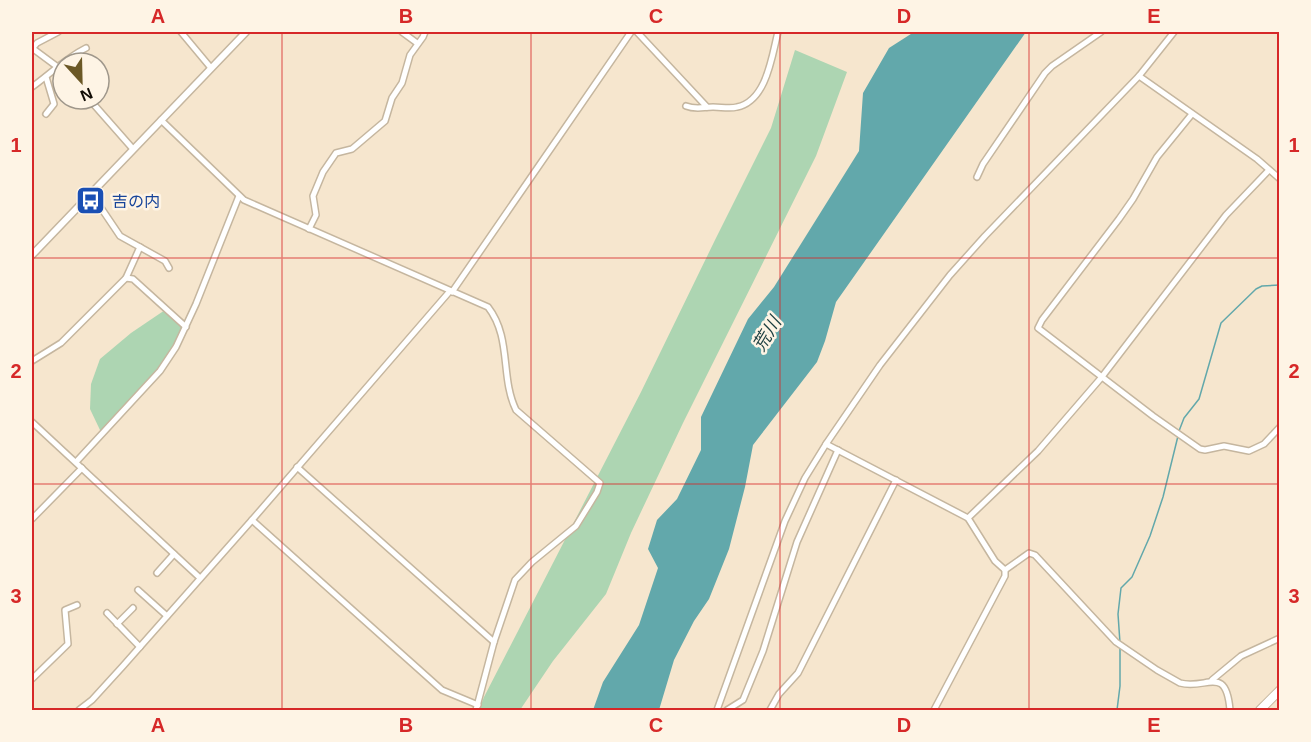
<svg xmlns="http://www.w3.org/2000/svg" width="1311" height="742" font-family="Arial,'Noto Sans JP',sans-serif">
	<style>
		.green { fill: #add5b2 }
		.water { fill: #62a8ab }
		.lines { fill: none; stroke-linecap: round; stroke-linejoin: round }
		.stream { stroke: #62a8ab; stroke-width: 1.5 }
		.minor-casing { stroke: #c5b69f; stroke-width: 8 }
		.tertiary-casing { stroke: #c5b69f; stroke-width: 9 }
		.secondary-casing { stroke: #c5b69f; stroke-width: 10 }
		.minor { stroke: #fff; stroke-width: 5 }
		.tertiary { stroke: #fff; stroke-width: 6 }
		.secondary { stroke: #fff; stroke-width: 8 }
		.grid { fill: none; stroke: #d62828; stroke-width: 1.5; stroke-opacity: 0.55 }
		.labels { text-anchor: middle; dominant-baseline: central; stroke-width: 5; stroke-linejoin: round; paint-order: stroke }
		.transit-label { font-size: 16px; fill: #164399; stroke: #fef4e5; text-anchor: start }
		.water-label { font-size: 18px; font-style: italic; fill: #1b3d3f; stroke: #fef4e5 }
		.neatline { fill: none; stroke: #d62828; stroke-width: 2 }
		.grid-label { font-size: 20px; text-anchor: middle; font-weight: bold; fill: #d62828 }
	</style>
	<rect width="100%" height="100%" fill="#f6e6ce"/>
	<!-- green -->
	<g class="green">
		<polygon points="795,50 847,72 816,156 683,423 631,533 606,594 553,661 520,710 479,710 484,697 641,392 715,240 771,128"/>
		<polygon points="165,310 184,327 174,347 158,372 102,431 100,430 90,409 91,384 100,359 131,333"/>
	</g>
	<!-- water -->
	<polygon class="water" points="914,32 1026,32 836,302 825,341 817,362 753,445 745,487 729,549 709,599 694,621 674,660 659,710 593,710 603,682 639,625 658,568 648,549 657,520 677,499 701,450 701,417 748,319 774,287 859,151 863,93 889,48"/>
	<g class="lines">
		<!-- stream -->
		<g class="stream">
			<polyline points="1179,431 1184,418 1199,399 1221,323 1256,289 1262,286 1280,285"/>
			<polyline points="1120,643 1118,614 1121,588 1132,577 1150,536 1163,497 1178,436"/>
			<polyline points="1117,710 1120,686 1120,648"/>
		</g>
		<defs>
			<g id="minor">
				<polyline points="181,32 211,68"/>
				<polyline points="402,32 417,43"/>
				<polyline points="637,32 707,107"/>
				<polyline points="32,48 63,71"/>
				<polyline points="32,49 37,43 58,32"/>
				<polyline points="1139,76 1257,159 1280,179"/>
				<polyline points="46,77 54,104 46,114"/>
				<path d="M32 87C50 74 66 58 86 48"/>
				<polyline points="89,99 133,149"/>
				<path d="M686 106C696 110 703 107 713 107 721 107 730 109 737 107 767 101 772 55 778 32"/>
				<polyline points="1192,114 1157,157 1133,199 1119,219 1042,320 1038,328 1153,416 1200,449 1205,450 1224,446 1249,451 1264,444 1280,427"/>
				<path d="M161 120 244 200 488 307C512 338 500 377 516 410L600 483 597 492 576 526 532 562 515 580 494 642 476 710"/>
				<polyline points="977,177 983,164 1045,73 1052,66 1101,32"/>
				<polyline points="91,193 120,236 165,261 169,268"/>
				<polyline points="309,229 316,215 313,196 323,172 336,153 352,149 385,121 392,98 402,83 410,55 423,37 425,32"/>
				<polyline points="126,278 140,247"/>
				<polyline points="452,292 631,32"/>
				<polyline points="32,361 61,343 126,278 133,279 186,327"/>
				<polyline points="32,422 200,578"/>
				<path d="M826 444 968 518 995 561 1005 570 1029 553 1035 555 1116 642 1157 670 1180 683C1207 690 1226 664 1230 710"/>
				<polyline points="76,462 160,371 176,347 196,304 239,196"/>
				<polyline points="297,467 494,642"/>
				<polyline points="968,518 1038,451 1101,378 1226,215 1269,170"/>
				<polyline points="32,519 82,468"/>
				<polyline points="252,520 442,690 478,705"/>
				<polyline points="157,573 174,554"/>
				<polyline points="138,590 167,616"/>
				<polyline points="107,613 140,647"/>
				<polyline points="117,624 133,608"/>
				<polyline points="32,679 68,644 65,610 77,605"/>
				<polyline points="1212,680 1241,656 1280,638"/>
				<polyline points="79,710 92,700 123,666 252,520 450,291"/>
				<polyline points="717,710 785,521 805,478 826,444 880,365 950,275 985,236 1139,76 1174,32"/>
				<polyline points="727,710 743,700 763,651 797,542 838,450"/>
				<polyline points="770,710 779,694 798,673 896,480"/>
				<polyline points="934,710 1005,576 1005,570"/>
			</g>
			<polyline id="tertiary" points="32,255 246,32"/>
			<polyline id="secondary" points="1260,710 1280,690"/>
		</defs>
		<!-- minor casing -->
		<use href="#minor" class="minor-casing"/>
		<!-- tertiary casing -->
		<use href="#tertiary" class="tertiary-casing"/>
		<!-- secondary casing -->
		<use href="#secondary" class="secondary-casing"/>
		<!-- minor -->
		<use href="#minor" class="minor"/>
		<!-- tertiary -->
		<use href="#tertiary" class="tertiary"/>
		<!-- secondary -->
		<use href="#secondary" class="secondary"/>
	</g>
	<!-- grid -->
	<path class="grid" d="M282 32V710M531 32V710M780 32V710M1029 32V710M32 258H1280M32 484H1280"/>
	<!-- icons -->
	<defs>
		<symbol id="bus-square" viewBox="-11 -11 22 22"><rect x="-9" y="-9" width="18" height="18" rx="4" fill="#1a4fb4" stroke="#fef4e5"/><path d="M-5-6H5V4H4V6H2V4H-2V6H-4V4H-5ZM-3.5-4V0h7V-4ZM-3.5 1.2v1.5H-2V1.2ZM2 1.2v1.5H3.5V1.2Z" fill="#fff"/></symbol>
	</defs>
	<g fill-rule="evenodd">
		<use href="#bus-square" x="74" y="184" width="33" height="33"/>
	</g>
	<g class="labels">
		<!-- transit labels -->
		<g class="transit-label">
			<text x="112" y="201">吉の内</text>
		</g>
		<!-- water labels -->
		<g class="water-label">
			<text transform="translate(767 334) rotate(-59)">荒川</text>
		</g>
	</g>
	<!-- border -->
	<rect width="1311" height="742" fill="none" stroke="#fef4e5" stroke-width="66"/>
	<!-- north arrow -->
	<g transform="translate(81 81) rotate(158)"><circle r="28" fill="#fef4e5" stroke="#9f978b" stroke-width="1.5"/>
	<path d="M0-4.5L10 22L0 15L-10 22Z" fill="#6b5826"/>
	<text y="-9" font-size="16" font-weight="bold" text-anchor="middle" fill="#110c05">N</text>
	</g>
	<rect x="33" y="33" width="1245" height="676" class="neatline"/>
	<g class="grid-label">
		<text x="158" y="23">A</text>
		<text x="406" y="23">B</text>
		<text x="656" y="23">C</text>
		<text x="904" y="23">D</text>
		<text x="1154" y="23">E</text>
		<text x="16" y="152">1</text>
		<text x="1294" y="152">1</text>
		<text x="16" y="378">2</text>
		<text x="1294" y="378">2</text>
		<text x="16" y="603">3</text>
		<text x="1294" y="603">3</text>
		<text x="158" y="732">A</text>
		<text x="406" y="732">B</text>
		<text x="656" y="732">C</text>
		<text x="904" y="732">D</text>
		<text x="1154" y="732">E</text>
	</g>
</svg>
